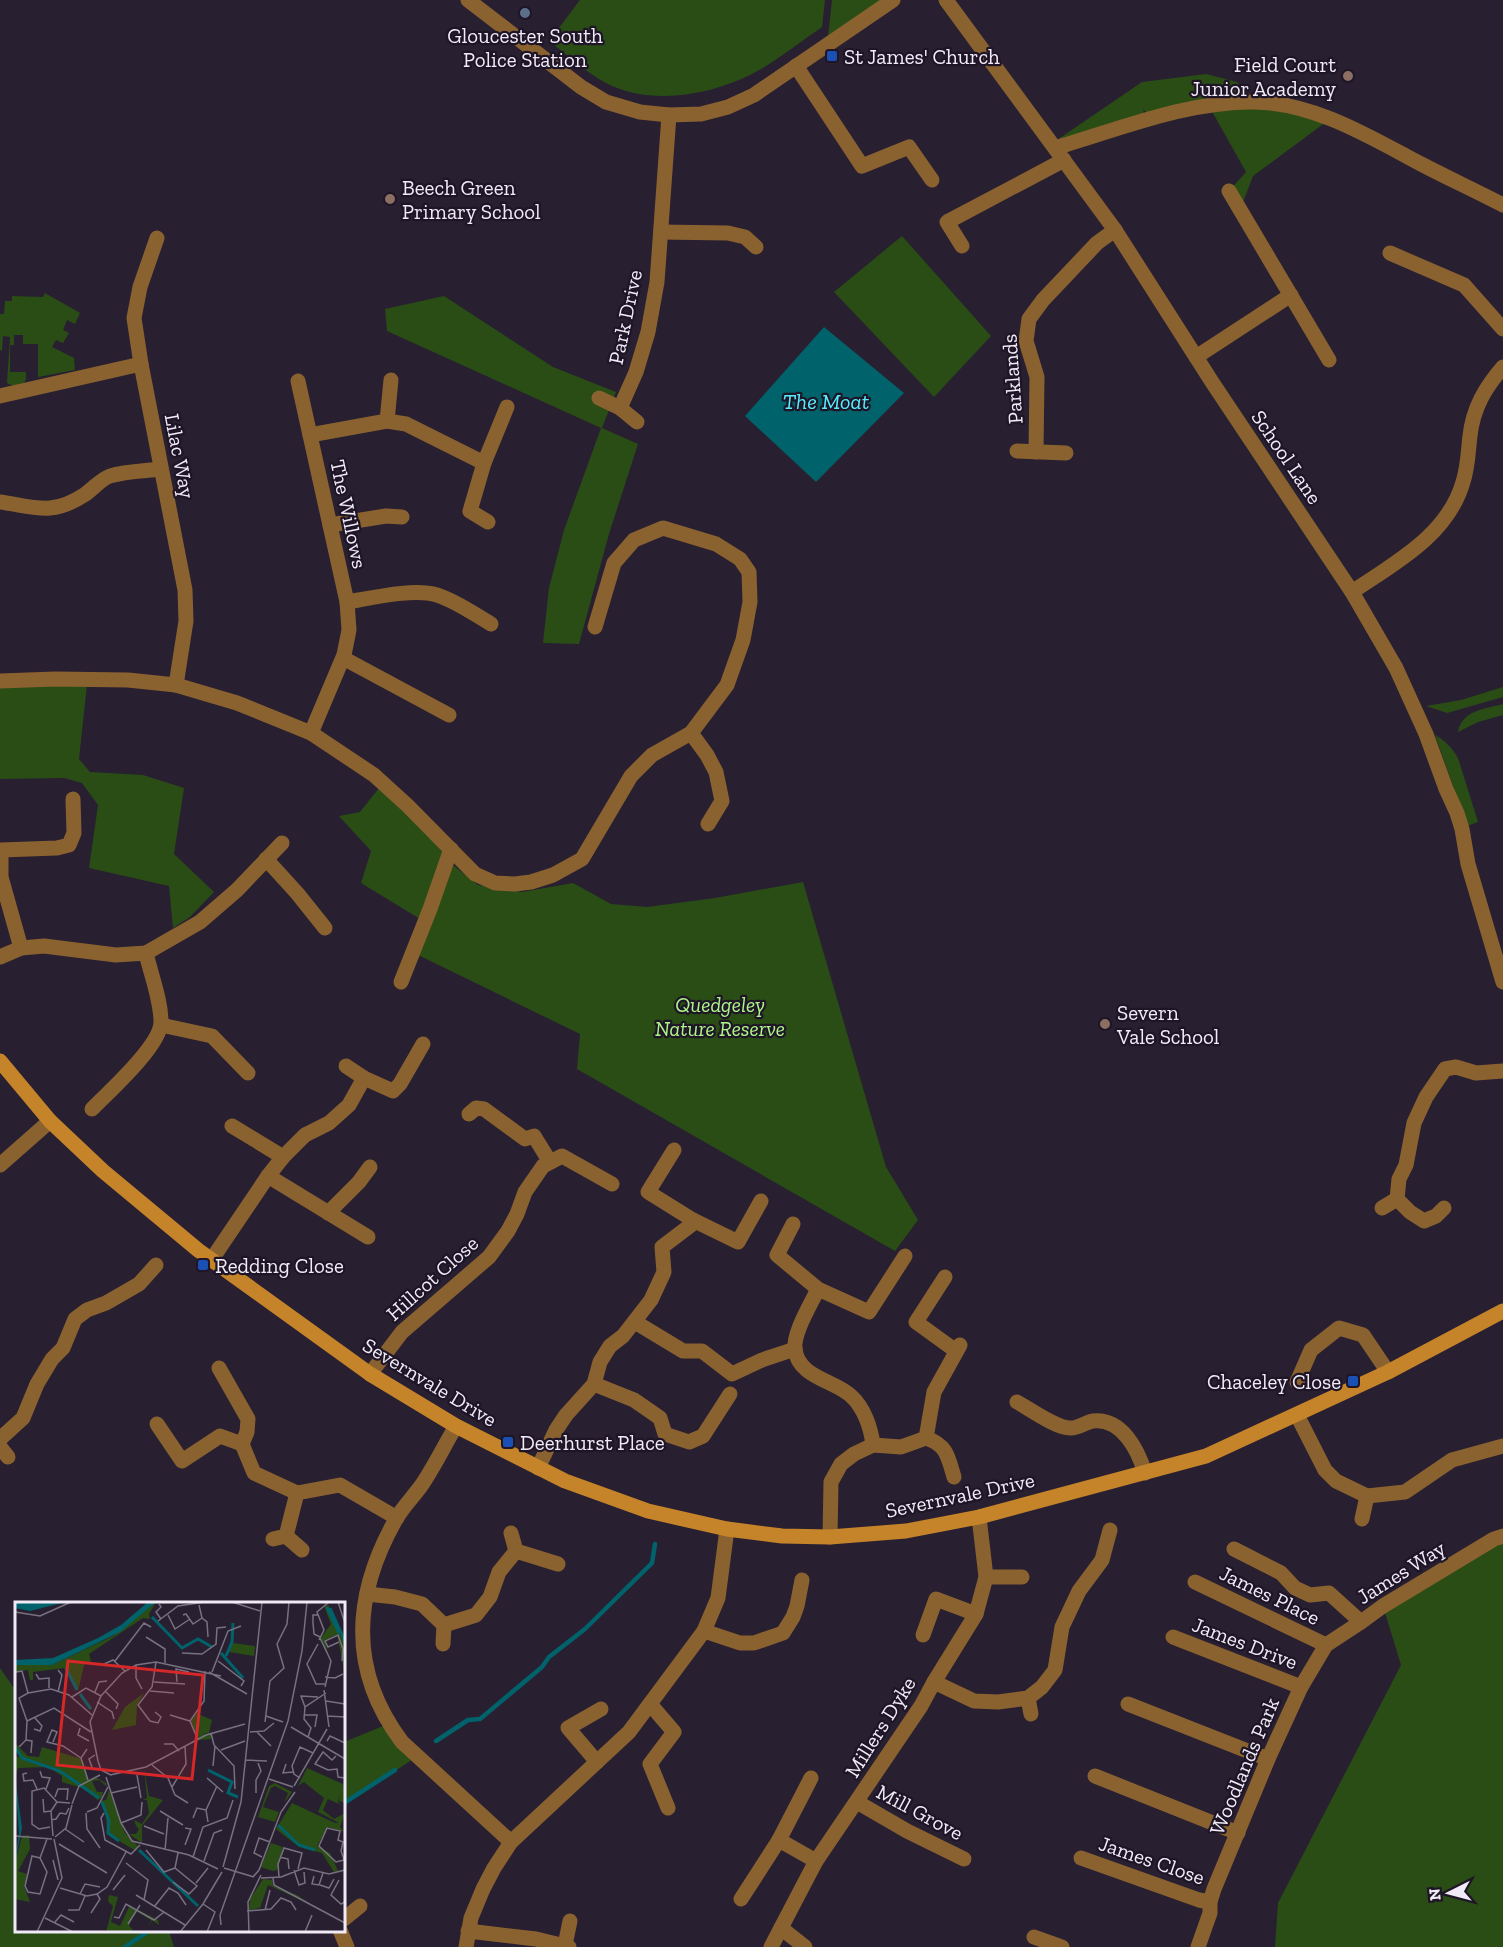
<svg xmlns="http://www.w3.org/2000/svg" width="1503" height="1947" font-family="'Zilla Slab',serif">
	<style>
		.green { fill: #2a4d15 }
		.water { fill: #00626a }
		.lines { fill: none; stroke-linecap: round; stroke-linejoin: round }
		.stream { stroke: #00626a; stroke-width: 4.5 }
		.street { stroke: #8a622f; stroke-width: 15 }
		.secondary { stroke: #c58429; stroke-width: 15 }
		.service-dot { fill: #5c6f8a; stroke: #1e1527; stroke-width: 2 }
		.transit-dot { fill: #1a4fb4; stroke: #1e1527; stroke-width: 2 }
		.education-dot { fill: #8d6e63; stroke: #1e1527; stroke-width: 2 }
		.labels { text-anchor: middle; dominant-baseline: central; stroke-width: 4.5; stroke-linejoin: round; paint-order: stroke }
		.poi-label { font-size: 21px; fill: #f1ebf8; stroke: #1e1527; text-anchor: start }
		.street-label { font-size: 21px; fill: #f1ebf8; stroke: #1e1527 }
		.park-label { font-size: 21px; font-style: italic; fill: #adf587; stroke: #1e1527 }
		.water-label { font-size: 22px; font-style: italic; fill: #56eefe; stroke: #1e1527 }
		.inset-river { fill: none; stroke: #00626a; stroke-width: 3 }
		.inset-road { fill: none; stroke: #787181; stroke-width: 1.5 }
		.view { fill: #d62828; fill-opacity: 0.15; stroke: #d62828; stroke-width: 3 }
		.inset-edge { fill: none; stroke: #f1ebf8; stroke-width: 3 }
	</style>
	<rect width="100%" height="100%" fill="#281f31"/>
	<!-- green -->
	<g class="green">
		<path d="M580 0H825L822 27C800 42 774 63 750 75 707 96 648 106 604 82 585 71 567 55 549 41Z"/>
		<polygon points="832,0 893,0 827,46"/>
		<polygon points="1206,74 1237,82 1249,94 1209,100 1146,113 1143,108 1145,118 1057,140 1142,82"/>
		<polygon points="1256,102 1330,119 1253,176 1240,210 1229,191 1246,172 1209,106"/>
		<polygon points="902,236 991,336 934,397 834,292"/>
		<polygon points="45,293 80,313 75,324 67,320 63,330 69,333 63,343 56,340 52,347 74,358 75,370 38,377 38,344 23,344 23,335 14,335 14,345 10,345 10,372 26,372 26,379 24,383 13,386 7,383 10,337 3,336 2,351 0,350 0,314 4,314 5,301 12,301 12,296 43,297"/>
		<polygon points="444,296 553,367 616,392 602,428 638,444 609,534 579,644 543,643 549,588 564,530 601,428 387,331 385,309"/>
		<polygon points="88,675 79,759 90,772 143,775 184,788 174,854 214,892 190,917 173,928 169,886 89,868 98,805 82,783 64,778 0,779 0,682"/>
		<polygon points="1503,687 1503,697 1447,713 1426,706 1461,700"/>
		<path d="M1503 704V715L1478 722 1458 732C1462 710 1485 709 1503 704Z"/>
		<path d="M1435 735C1446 741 1452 748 1458 758L1478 822 1467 826Z"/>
		<polygon points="383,783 451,849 425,922 361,883 371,851 339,816 360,812"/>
		<polygon points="453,865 478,885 522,892 573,883 611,904 647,907 715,898 803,882 886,1167 918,1220 895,1251 577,1069 580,1034 418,955"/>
		<polygon points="1503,1536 1503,1947 1275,1947 1278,1903 1401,1665 1383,1606"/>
		<polygon points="0,1668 16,1691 16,1930 169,1931 174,1947 0,1947"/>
		<polygon points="388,1724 418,1756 344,1804 344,1742"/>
	</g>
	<!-- water -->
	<polygon class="water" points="824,327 904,393 816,482 745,416"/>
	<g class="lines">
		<!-- stream -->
		<g class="stream">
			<polyline points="436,1741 468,1720 480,1719 542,1667 549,1657 585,1629 652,1563 655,1544"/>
			<polyline points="344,1803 395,1770"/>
			<polyline points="125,1947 150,1930"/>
		</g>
		<!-- street -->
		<g class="street">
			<polyline points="468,0 581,87 606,102 640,112 669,115 701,114 728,107 754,95 893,0"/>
			<polyline points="946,0 1115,230 1212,382 1352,592 1396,668 1426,734 1446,789 1457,813 1462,829 1468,864 1503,982"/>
			<polyline points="796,66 862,166 909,147 932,180"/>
			<path d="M1055 148C1120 129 1187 101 1255 102 1315 103 1370 137 1421 164 1448 178 1476 191 1503 205"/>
			<polyline points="1229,191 1329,360"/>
			<polyline points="661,232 728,233 745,237 756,247"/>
			<polyline points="157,238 140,287 134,318 141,364 185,590 186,621 176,685"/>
			<polyline points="962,246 947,222 1064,160"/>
			<polyline points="1390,253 1464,285 1503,329"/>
			<polyline points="1196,357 1291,295"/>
			<polyline points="298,381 347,602 349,630 344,655 311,733"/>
			<polyline points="0,396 141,364"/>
			<polyline points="599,398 620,408 637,422"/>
			<polyline points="620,408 636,372 648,332 657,282 669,115"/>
			<polyline points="387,421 391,380"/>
			<polyline points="310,435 387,421 406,424 484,463"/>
			<polyline points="1017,451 1066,453"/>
			<polyline points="1036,452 1037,377 1026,341 1029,319 1043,300 1097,243 1115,230"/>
			<path d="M0 502C35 507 52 516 84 495 93 489 101 479 110 476 126 471 145 471 161 469"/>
			<polyline points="488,522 470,511 484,463 507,407"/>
			<polyline points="330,525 386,516 402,517"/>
			<path d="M1352 592C1395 563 1448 535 1463 482 1468 467 1468 452 1470 436 1473 408 1485 388 1503 367"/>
			<path d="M347 602C372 598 413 588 437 595 456 601 474 614 491 624"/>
			<polyline points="343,658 449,715"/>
			<polyline points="0,681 55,679 128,680 176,685 237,703 311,733 374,775 408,806 475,874 495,883 515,884 531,882 553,875 582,859 631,776 652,755 691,733 727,685 743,640 750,602 749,572 740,559 716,544 663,528 634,540 614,563 595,627"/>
			<polyline points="691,733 707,755 716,772 722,801 708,824"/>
			<polyline points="266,859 297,893 325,928"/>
			<polyline points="21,948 1,877 1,850 57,848 69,845 74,833 73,799"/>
			<polyline points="0,957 21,948 44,946 116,955 146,953 200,922 237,890 282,843"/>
			<polyline points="401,982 430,909 451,849"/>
			<polyline points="161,1025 212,1036 248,1073"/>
			<polyline points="346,1066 364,1078 393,1091 400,1084 423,1044"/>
			<path d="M92 1109C109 1092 161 1045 161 1022 161 1000 151 975 146 953"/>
			<polyline points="469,1114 476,1108 484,1109 525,1139 534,1136 550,1162"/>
			<polyline points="232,1126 283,1157"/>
			<polyline points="674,1150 648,1192 693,1220"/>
			<polyline points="0,1165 50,1121"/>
			<polyline points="268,1176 368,1237"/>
			<polyline points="1382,1208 1397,1199"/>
			<polyline points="1444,1208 1436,1216 1424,1221 1410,1212 1397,1199 1399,1179 1406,1165 1414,1123 1426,1097 1445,1069 1456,1067 1476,1073 1503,1071"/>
			<polyline points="328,1213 359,1182 370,1167"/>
			<polyline points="793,1224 777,1255 818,1289 869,1312 905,1256"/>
			<polyline points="212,1259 268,1176 283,1157 305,1135 329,1123 349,1105 364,1078"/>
			<polyline points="945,1277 916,1322 956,1351"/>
			<path d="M818 1289C811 1304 793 1333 795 1349 798 1377 833 1380 850 1395 864 1407 871 1428 873 1445"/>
			<polyline points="635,1322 683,1351 702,1351 732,1374 762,1360 795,1349"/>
			<polyline points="219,1368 248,1419 247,1432 242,1444 254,1473 297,1493 340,1485 397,1518"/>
			<polyline points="370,1374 402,1332 489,1257 508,1231 517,1214 525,1192 543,1166 562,1156 612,1184"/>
			<polyline points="1297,1382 1311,1350 1339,1328 1363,1335 1388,1372"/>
			<polyline points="594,1384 634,1400 660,1418 665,1434 689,1442 703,1436 730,1394"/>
			<path d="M1017 1402C1030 1409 1057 1429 1071 1428 1079 1428 1086 1422 1093 1421 1122 1418 1138 1450 1145 1473"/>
			<polyline points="1297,1415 1325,1470 1336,1481 1367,1496 1405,1492 1452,1460 1503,1446"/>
			<polyline points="157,1424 182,1461 220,1436 242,1444"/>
			<path d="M456 1426C444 1446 434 1467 421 1486 413 1497 403 1507 396 1519 353 1595 348 1670 402 1742L511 1842"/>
			<path d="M926 1438C947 1445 948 1457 954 1477"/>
			<polyline points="0,1439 23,1418 37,1384 52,1359 63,1348 75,1319 87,1310 106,1303 139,1284 156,1265"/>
			<polyline points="0,1447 8,1457"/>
			<polyline points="538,1468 556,1430 566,1415 594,1384 600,1362 610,1346 623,1336 651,1300 664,1272 662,1247 691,1225 693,1220 738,1242 761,1201"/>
			<polyline points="1362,1519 1367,1496"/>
			<polyline points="511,1533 516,1551"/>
			<polyline points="286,1536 302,1550"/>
			<polyline points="830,1537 831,1482 841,1464 854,1454 873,1445 901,1447 926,1438 934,1392 960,1345"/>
			<polyline points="273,1539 286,1536 297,1493"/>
			<polyline points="1234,1549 1281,1573 1295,1588 1310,1595 1329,1593 1361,1622 1383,1606 1494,1539 1503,1536"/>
			<polyline points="986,1577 1022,1577"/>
			<polyline points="1195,1582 1326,1645"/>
			<polyline points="367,1594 395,1597 422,1604 444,1625 476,1615 490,1597 499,1572 516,1551 558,1564"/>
			<polyline points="704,1631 740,1643 754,1643 783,1633 793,1617 797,1606 802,1580"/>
			<polyline points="923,1635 936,1599 976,1614"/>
			<polyline points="1173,1637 1301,1687"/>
			<polyline points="443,1644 444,1625"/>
			<polyline points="934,1682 974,1701 998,1702 1028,1698 1042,1687 1055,1670 1062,1627 1079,1591 1102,1560 1110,1530"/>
			<polyline points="1028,1698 1031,1714"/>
			<polyline points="650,1704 674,1732 650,1764 668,1808"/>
			<polyline points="1128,1704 1268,1759"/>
			<polyline points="597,1762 568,1728 601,1709"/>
			<polyline points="1095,1776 1238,1833"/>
			<polyline points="857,1802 907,1831 964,1859"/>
			<polyline points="779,1840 811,1778"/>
			<polyline points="1081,1858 1199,1900 1210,1902"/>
			<polyline points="741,1899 779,1840 816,1861"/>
			<polyline points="344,1919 360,1906"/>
			<polyline points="781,1928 805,1947"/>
			<polyline points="340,1930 347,1947"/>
			<polyline points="468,1931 536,1939 569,1947"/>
			<polyline points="1034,1937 1062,1947"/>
			<polyline points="565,1945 570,1921"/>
			<polyline points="466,1947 471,1918 483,1889 494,1868 511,1842 629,1732 704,1631 718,1598 727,1529"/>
			<polyline points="771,1947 816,1861 921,1706 934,1682 976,1614 986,1577 979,1517"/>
			<polyline points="1198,1947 1210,1913 1210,1902 1214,1889 1268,1759 1301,1687 1326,1645 1361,1622"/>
		</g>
		<!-- secondary -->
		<polyline class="secondary" points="0,1061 50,1121 103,1171 198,1250 370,1374 456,1426 565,1481 648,1511 727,1529 782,1536 830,1537 906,1531 979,1517 1206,1456 1388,1372 1503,1311"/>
	</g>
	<!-- markers -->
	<circle class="service-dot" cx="525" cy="13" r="6"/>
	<g class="transit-dot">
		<rect x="826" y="50" width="12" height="12" rx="3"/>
		<rect x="197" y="1259" width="12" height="12" rx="3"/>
		<rect x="1347" y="1375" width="12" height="12" rx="3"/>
		<rect x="502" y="1436" width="12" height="12" rx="3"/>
	</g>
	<g class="education-dot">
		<circle cx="1348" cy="76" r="6"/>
		<circle cx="390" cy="199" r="6"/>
		<circle cx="1105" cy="1024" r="6"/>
	</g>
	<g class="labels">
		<!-- poi labels -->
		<g class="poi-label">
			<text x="525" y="35" text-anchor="middle">Gloucester South<tspan x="525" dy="24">Police Station</tspan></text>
			<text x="844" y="56">St James' Church</text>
			<text x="1336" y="64" text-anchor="end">Field Court<tspan x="1336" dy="24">Junior Academy</tspan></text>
			<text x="402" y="187">Beech Green<tspan x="402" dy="24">Primary School</tspan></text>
			<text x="1117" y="1012">Severn<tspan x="1117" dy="24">Vale School</tspan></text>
			<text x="215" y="1265">Redding Close</text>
			<text x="1341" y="1381" text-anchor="end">Chaceley Close</text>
			<text x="520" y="1442">Deerhurst Place</text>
		</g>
		<!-- street labels -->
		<g class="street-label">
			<text transform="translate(625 317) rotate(-78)">Park Drive</text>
			<text transform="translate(1012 379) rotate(-94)">Parklands</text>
			<text transform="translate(180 456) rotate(79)">Lilac Way</text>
			<text transform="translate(1287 457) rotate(56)">School Lane</text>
			<text transform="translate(349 514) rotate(78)">The Willows</text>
			<text transform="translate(432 1278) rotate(-42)">Hillcot Close</text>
			<text transform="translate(430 1382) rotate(31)">Severnvale Drive</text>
			<text transform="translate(960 1495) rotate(-12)">Severnvale Drive</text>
			<text transform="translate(1401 1572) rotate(-32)">James Way</text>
			<text transform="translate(1270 1595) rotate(26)">James Place</text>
			<text transform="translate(1245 1643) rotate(21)">James Drive</text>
			<text transform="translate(880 1727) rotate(-58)">Millers Dyke</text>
			<text transform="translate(1244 1766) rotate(-67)">Woodlands Park</text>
			<text transform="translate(920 1812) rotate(28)">Mill Grove</text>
			<text transform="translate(1152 1860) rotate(19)">James Close</text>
		</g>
		<!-- park labels -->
		<g class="park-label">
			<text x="720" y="1004">Quedgeley<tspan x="720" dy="24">Nature Reserve</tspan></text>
		</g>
		<!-- water labels -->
		<g class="water-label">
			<text x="826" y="401">The Moat</text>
		</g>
	</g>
	<!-- overview -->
	<g transform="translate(15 1602)">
		<rect width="330" height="330" fill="#281f31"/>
		<path d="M141 0 134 12 135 17 128 16 74 52 76 59 69 63 63 89 49 66 18 70V78H15L13 68 0 70V63H37L98 34ZM313 3 328 31 330 73 322 32 310 38 313 52 306 36 316 22 309 4ZM218 41 240 44 239 54 214 50ZM129 91 122 103 121 123 97 128 110 105ZM181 111 197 118 194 131 187 132 196 133V137L183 138 176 119ZM0 141 13 154 24 155 27 145 67 157 73 178 82 176 91 181 92 185 84 178 77 179 82 190H88L87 195 83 198 67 186 47 180V174L33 165 3 166 0 175V154L25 161 5 155ZM292 166 328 182 330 188V201L324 199 325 192 323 200 326 203 313 197 308 208 319 217 330 211 325 225 330 230 313 225 302 244 315 251 323 269 319 270 307 251 284 245 261 227 277 201 320 221H324L303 210 309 196 289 180 283 184ZM129 167 134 194 148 198 127 224V241L114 232H121L124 227 121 224 119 218 127 222 134 211 132 198H128L132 196ZM260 181 277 190 269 201 273 191 260 184 256 186 248 205 264 210 260 220 243 215 254 184ZM94 188 110 231 123 244 121 249 92 232 91 211 85 199 91 198ZM14 233 15 247 3 269 12 272 9 284 15 300 0 297V261L7 234ZM256 241 268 245 262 268 258 269 246 265ZM248 277 257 278 258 284 282 293 295 302 253 283 245 306 234 308 235 297ZM94 293 103 295 96 320 105 324 114 305 111 302 143 318 144 323 137 318 133 326 136 318 121 309 114 323 119 330H91L98 304 93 299Z" fill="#2a4d15"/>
		<path d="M0 0H51L15 9 0 6ZM133 0H141L105 30 37 63H0V58L38 56 83 36 106 23ZM0 175 7 226 0 261 4 231Z" fill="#00626a"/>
		<path class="inset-river" d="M312 5 324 31M315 6 330 40M137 15 167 46 183 37 197 45M206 51 228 76M211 54 217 40 218 21M51 66 62 88M65 92 76 107M0 145 7 156 45 169 84 196M193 168 217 180 213 191 223 195M87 200 94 219 93 231 104 239M263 223 284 243 300 248M124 248 183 304"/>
		<path class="inset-road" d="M217 0 245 9M323 0 330 21M144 2 146 5 141 10 146 17M0 10 25 14 56 0M153 13 160 27 175 17M168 13 171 12 178 22 187 16 184 3M303 13H298V21L299 32 305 35M187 16 192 20 193 35M143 19 163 4 190 0M131 35 150 47V61M305 36 316 59 310 85M304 38 309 28 302 10 314 0M324 40 313 45 310 39 323 33 328 47 327 59M303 42 292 62 301 82H310M167 51 187 52 201 42 202 26 211 25M100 59 129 21 136 25M203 59 229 79 226 84M87 63 98 58 110 69M121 63V76L127 87M1 70 7 69 13 91M194 70 232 92M197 70 213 29 226 24M21 72 24 77 34 76V86M310 75 320 76 328 72M139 80 170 82M162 80 161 67 174 70M309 88 314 125M90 89 103 102 101 107M135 89 159 91M43 90 47 73 43 68M80 90 84 80 92 79M57 95 71 86 86 94M311 99 330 102M82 100 97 110 99 117M290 105 286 94 303 95M140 110 146 115 143 121 135 119 123 103 137 85 141 60M155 113 175 119M289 113H302L300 125M251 114 268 120M312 114 330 115M12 119 39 106 76 130M250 120 255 79 269 66 262 42 272 22 274 0M276 125 330 157M65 126 63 133 74 139M19 127 25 129 27 124 20 116M235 130 249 129 259 121M242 130 256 144M196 131 199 143 219 164 220 187M293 135 296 126 289 117 290 105 311 91M11 138 17 139 16 151M183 138 175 119 189 99 190 69M312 139 315 134 330 141M38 140 42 130 37 128 32 140 48 144 66 156M149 142H158L164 149M4 145 11 138 12 119 4 96 13 91 36 87 54 93 77 113M72 147 66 156 73 178M206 148 230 139M321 154 317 158 308 150 300 162 313 168 322 167 323 175 330 176M230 158 252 159M271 162 268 171 278 170M137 163 153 176 160 193 173 201M198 164 200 144M78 168 74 157 80 153M25 169 27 175 35 176 31 187M12 171 8 172 9 179 18 178 22 187M95 173 131 165 191 133 230 122M96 173 86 168 83 159 75 120 86 94 107 71 121 63 141 60 206 74M122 173 126 196M91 175 106 221 117 239 174 253 203 267M192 176 208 190M285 176 279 172 277 164 285 145 298 151M254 177 278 185M279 184 312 127M157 185 171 162 170 145M96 191 122 185M241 191V178L246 169 243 161M40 195 43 187H53L52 198M28 197 29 210 36 209M57 202 64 184 85 173M145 209 168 223M72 210 82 206 93 185M71 211 72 227 85 246M89 211 86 216 90 238 116 252 125 243M178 216 182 206 191 208M36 218 41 217 45 211 51 212 54 206M193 220 191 208 202 184M106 221 126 213 127 200M129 224 149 232M35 225 24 227 17 222V189L29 186 42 200 55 201M50 227 69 240M0 234 37 237M38 234 36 209 42 200M40 235 51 226 57 203M44 242 92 271M170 243 176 227 170 226M131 248 149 270 160 266M150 248 153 216M17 254 25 256 32 270 25 292 13 290 10 284ZM178 255 188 225 212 216 218 198M247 255 239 251 244 236 255 240M265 255 273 257 274 267M25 256 32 237M38 258 43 278M329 258 321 260 304 244 312 226 325 229 323 238 328 240 326 249 330 260M189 259 199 231 207 228M111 261 133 278 129 298M208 265 226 200 247 0M209 266 239 275M279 268 284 283 290 281 289 270M299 274 297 282 304 283 308 271M238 275 244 268 266 210 280 190M264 275 263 262 269 246 287 251 283 267M266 275 289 266 314 272 330 268M246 276 267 275M258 276 259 283 330 321M324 278 316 293 326 302 330 300M158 280 174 292 182 284 160 266 163 251M181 281 193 266M305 283 314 286 319 277M45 286 72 294 82 292 92 285 111 250M98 288 110 273M65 292 70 282 85 285M121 293 170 323M188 302 200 310 192 330M139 305 154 286 163 291 171 303M53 308H64L70 294M250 308 255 288M232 309 256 307 266 296 276 300 281 308M76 311 85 297 82 292M99 315 104 316 111 302 139 318 149 310M30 316 58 330M40 320 46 313 59 320M113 322 125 303M206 323 205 313 273 119 287 49 292 0M22 330 47 276 39 237M165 330 188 302 207 270M234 330 233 300 246 273M290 330 297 313"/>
		<path class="view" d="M53 59 188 73 177 177 42 163Z"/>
		<rect width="330" height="330" class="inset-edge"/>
	</g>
	<!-- north arrow -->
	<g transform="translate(1449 1893) rotate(264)" stroke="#1e1527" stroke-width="4.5" paint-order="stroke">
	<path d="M0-4.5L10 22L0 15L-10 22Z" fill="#f1ebf8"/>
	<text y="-9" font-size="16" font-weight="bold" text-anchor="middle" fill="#f1ebf8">N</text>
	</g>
</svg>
